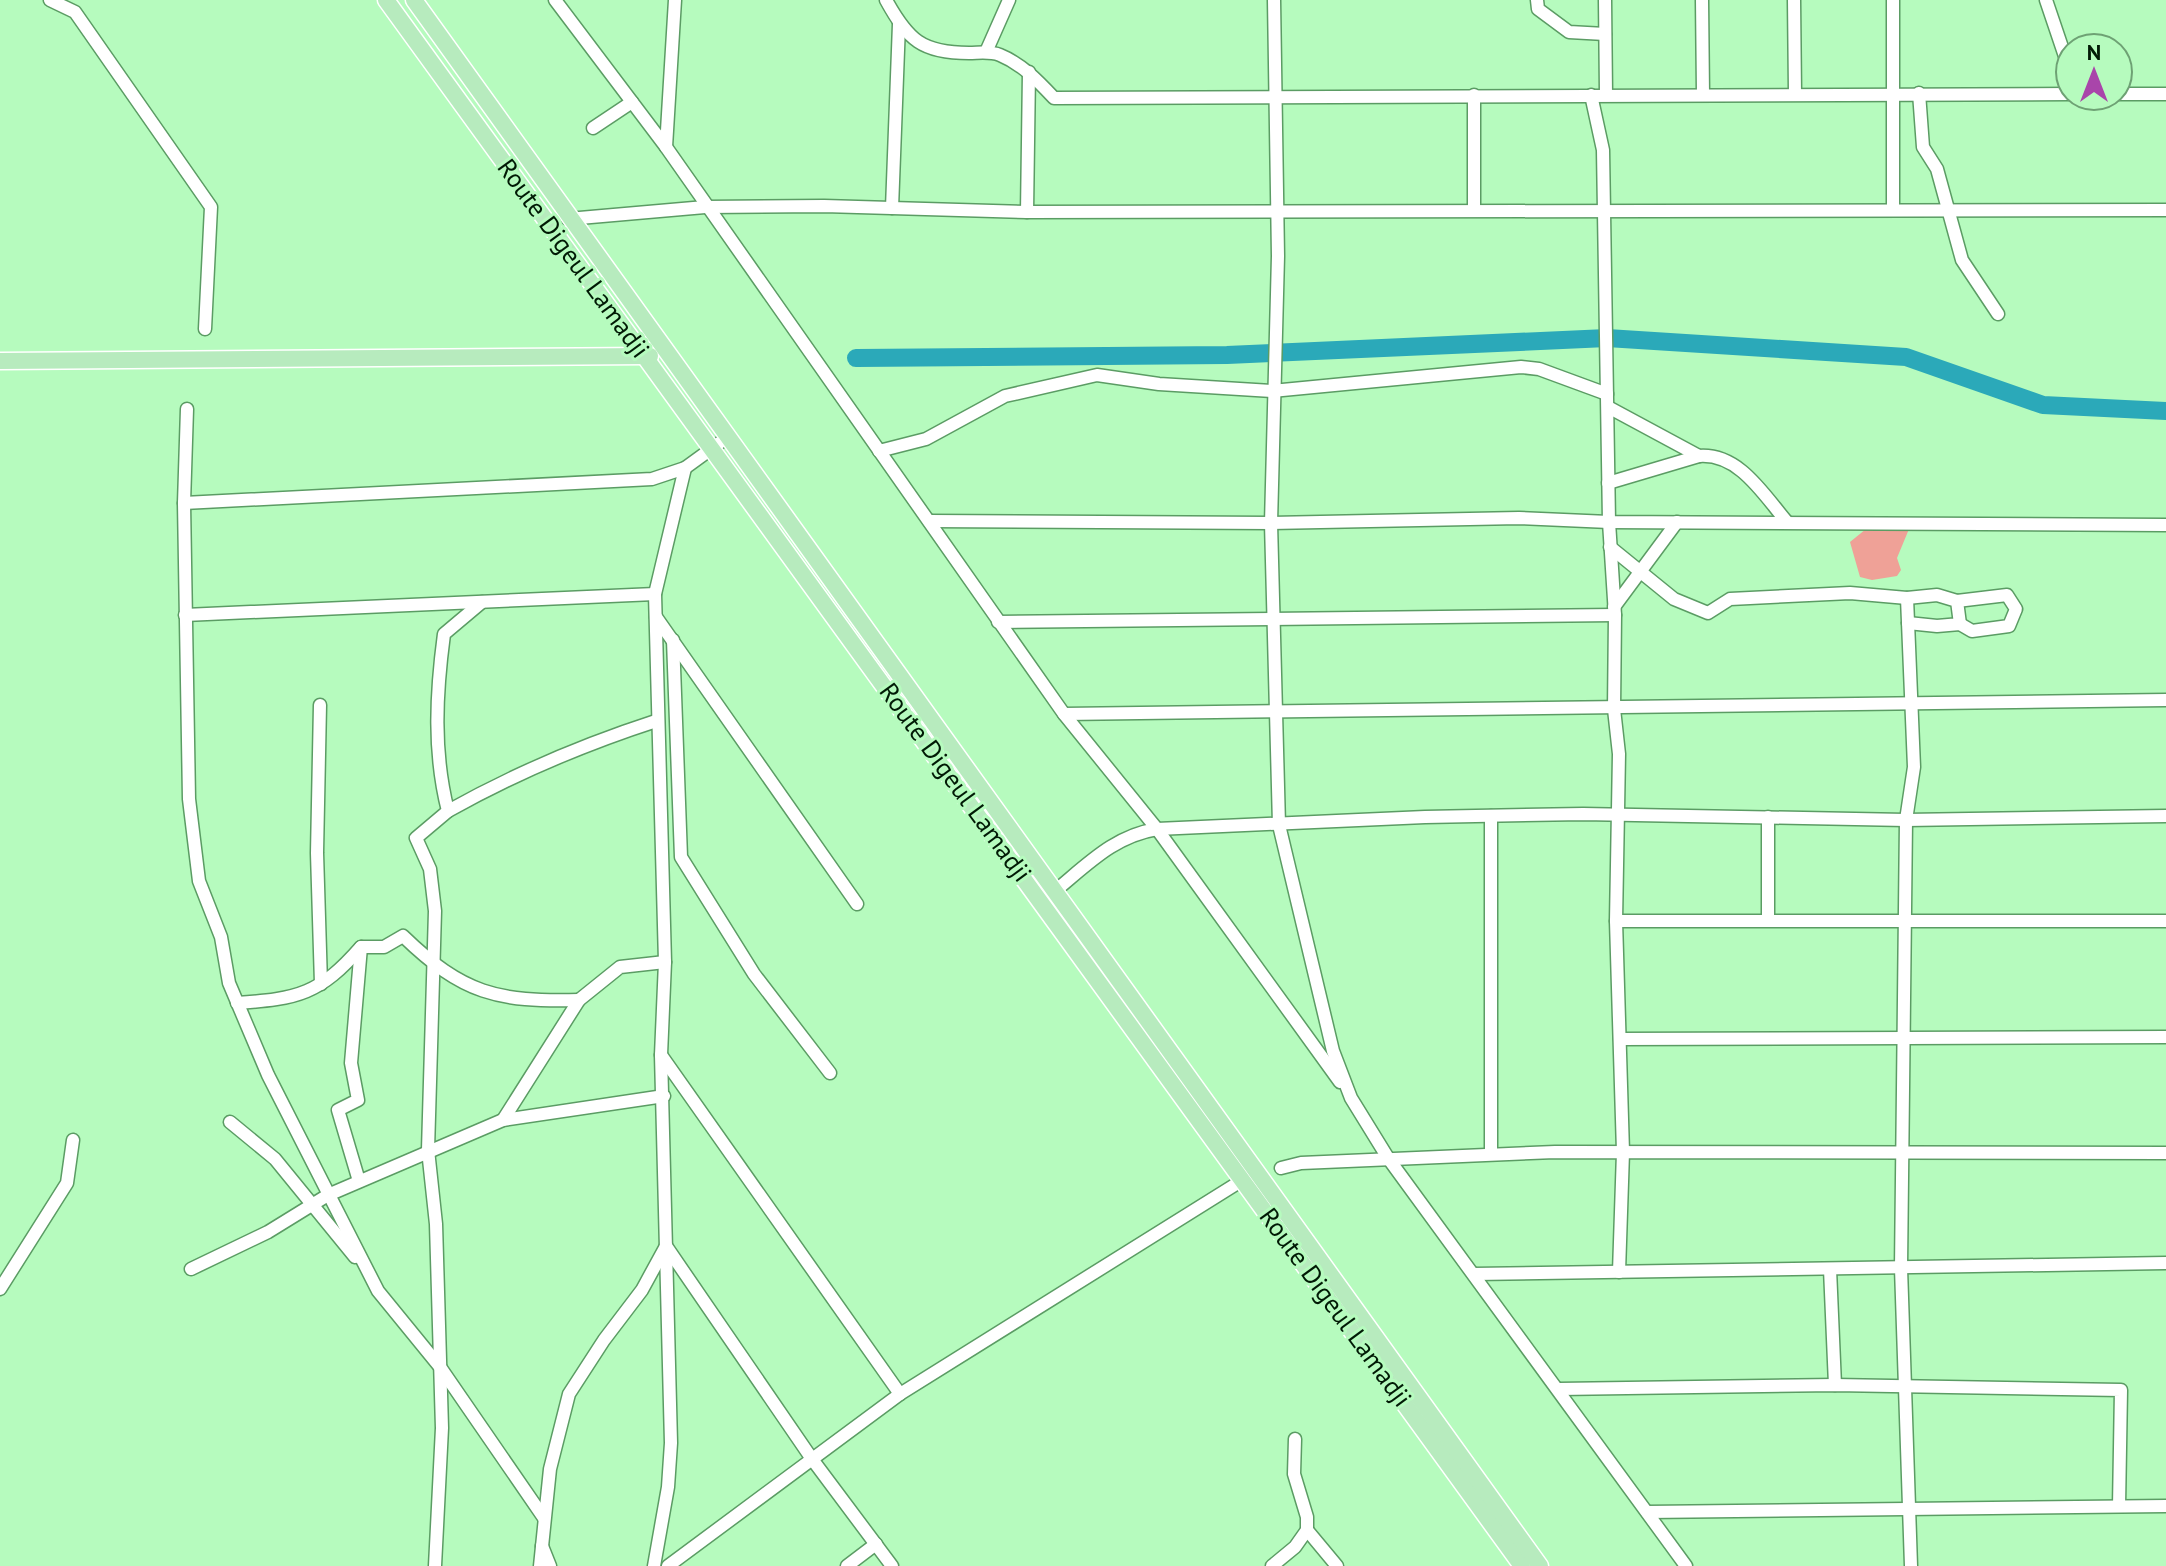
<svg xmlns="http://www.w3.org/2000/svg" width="2166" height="1566" font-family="'PT Sans',sans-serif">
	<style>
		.green { fill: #efa197 }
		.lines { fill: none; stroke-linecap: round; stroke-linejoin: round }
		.river { stroke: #2ba9b9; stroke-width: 18 }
		.minor-casing { stroke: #5b9c64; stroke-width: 15 }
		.major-casing { stroke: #fff; stroke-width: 19 }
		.minor { stroke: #fff; stroke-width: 12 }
		.major { stroke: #b7ebbe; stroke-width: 16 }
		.labels { text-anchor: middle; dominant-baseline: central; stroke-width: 6; stroke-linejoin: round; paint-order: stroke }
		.street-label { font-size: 26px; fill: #011a05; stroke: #b6fbbe }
	</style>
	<rect width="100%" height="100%" fill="#b6fbbe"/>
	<!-- green -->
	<polygon class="green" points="1866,529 1909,529 1897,558 1901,570 1897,576 1872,580 1860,577 1850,542"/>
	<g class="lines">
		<!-- river -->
		<polyline class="river" points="856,358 1227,355 1607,338 1906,357 2043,405 2166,411"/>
		<defs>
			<g id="minor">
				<polyline points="50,0 75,12 211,207 205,329"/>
				<polyline points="555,0 666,147 1064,714 1157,829 1340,1082"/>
				<path d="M886 0C908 40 922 53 969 53 979 53 990 51 1000 55 1022 64 1038 81 1054 98L2070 94"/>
				<polyline points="1274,0 1278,256 1271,523 1279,825 1333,1051 1351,1098 1388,1158 1686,1566"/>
				<polyline points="1537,0 1538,9 1569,32 1605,34"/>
				<polyline points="1605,0 1606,94"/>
				<polyline points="1702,0 1703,94"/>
				<polyline points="1794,0 1795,93"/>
				<polyline points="1893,0 1893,210"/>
				<polyline points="2046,0 2070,71"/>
				<polyline points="986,52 1009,0"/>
				<polyline points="1919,93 1923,147 1937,169 1962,260 1998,314"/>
				<polyline points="2118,94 2166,94"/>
				<polyline points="1474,95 1474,210"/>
				<polyline points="1591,95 1603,150 1609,522 1615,615 1614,709 1619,754 1616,921 1623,1152 1619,1272"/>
				<polyline points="593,128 632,102"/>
				<polyline points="666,147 675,0"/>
				<polyline points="892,208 899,24"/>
				<polyline points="1027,212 1029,72"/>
				<polyline points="568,219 705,207 824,206 1027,212 2166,210"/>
				<path d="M1608 407 1699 456C1739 453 1763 494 1787 522"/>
				<polyline points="187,409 184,503 189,799 199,881 221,937 229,983 268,1075 378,1291 440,1367 544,1518"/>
				<polyline points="879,451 926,439 1005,396 1097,375 1159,384 1272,391 1521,367 1539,369 1607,394"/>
				<polyline points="1608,483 1699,456"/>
				<polyline points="184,503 652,479 685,468 729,436"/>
				<polyline points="929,521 1271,523 1519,518 1609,522 2166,525"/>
				<polyline points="1610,547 1674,599 1708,613 1730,599 1850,593 1907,598 1937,595 1957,601 1960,624 1937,626 1908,623"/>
				<polyline points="1907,598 1914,767 1906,820 1901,1268 1911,1566"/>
				<polyline points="1957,601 2007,595 2016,609 2009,626 1972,631 1960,624"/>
				<polyline points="1614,607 1677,522"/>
				<polyline points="185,615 655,594"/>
				<polyline points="656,617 857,904"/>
				<polyline points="998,622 1615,615"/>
				<polyline points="673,640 681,857 754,974 830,1073"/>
				<polyline points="320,705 317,853 321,984"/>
				<polyline points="1064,714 2166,700"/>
				<path d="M448 811C516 773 582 745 656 721"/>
				<polyline points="1491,816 1491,1153"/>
				<polyline points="1768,817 1768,920"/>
				<path d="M1055 891C1088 864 1114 836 1157 829L1425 817 1583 814 1906 820 2166 816"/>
				<polyline points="1616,921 2166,921"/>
				<path d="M237 1003C298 999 320 994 361 947H384L403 936C463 994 497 1002 579 1000"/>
				<polyline points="1620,1039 2166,1037"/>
				<polyline points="661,1055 900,1394"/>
				<polyline points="503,1120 579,1000 620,967 665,962"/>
				<polyline points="230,1122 275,1159 355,1257"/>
				<polyline points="1281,1168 1301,1163 1555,1152 2166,1153"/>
				<polyline points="359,1181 338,1110 358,1100 351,1063 361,947"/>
				<polyline points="191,1269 268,1232 328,1195 503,1120 664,1096"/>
				<polyline points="1830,1269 1835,1385"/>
				<polyline points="1474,1274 2166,1263"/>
				<polyline points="0,1289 67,1183 73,1140"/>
				<polyline points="1559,1389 1835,1385 2121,1390 2119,1506"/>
				<polyline points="1647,1512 2166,1506"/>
				<polyline points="1307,1530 1337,1566"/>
				<polyline points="542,1546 550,1566"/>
				<path d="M435 1566 442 1428 436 1224 428 1150 435 911 430 869 416 838 448 811C433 752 436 694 444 634L482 602"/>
				<polyline points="540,1566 550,1469 569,1394 604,1340 642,1290 666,1246 812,1459 892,1566"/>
				<polyline points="654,1566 668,1487 671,1443 661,1055 665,962 655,594 685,468"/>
				<polyline points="668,1566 900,1394 1249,1176"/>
				<polyline points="847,1566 876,1544"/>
				<polyline points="1272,1566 1295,1547 1307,1530 1307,1517 1294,1474 1295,1439"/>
			</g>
			<g id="major">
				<polyline points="386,0 1522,1566"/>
				<polyline points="414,0 1540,1566"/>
				<polyline points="0,361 650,356"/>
			</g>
		</defs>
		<!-- minor casing -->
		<use href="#minor" class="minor-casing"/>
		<!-- major casing -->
		<use href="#major" class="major-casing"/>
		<!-- minor -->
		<use href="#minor" class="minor"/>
		<!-- major -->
		<use href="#major" class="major"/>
	</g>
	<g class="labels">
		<!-- street labels -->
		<g class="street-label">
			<text transform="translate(574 258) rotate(54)">Route Digeul Lamadji</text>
			<text transform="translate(956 782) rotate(54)">Route Digeul Lamadji</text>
			<text transform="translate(1336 1307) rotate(54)">Route Digeul Lamadji</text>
		</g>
	</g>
	<!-- north arrow -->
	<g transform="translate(2094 72)"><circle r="38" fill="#b6fbbe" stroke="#6ea174" stroke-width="2"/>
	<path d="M0-6L14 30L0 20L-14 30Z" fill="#a945aa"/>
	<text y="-12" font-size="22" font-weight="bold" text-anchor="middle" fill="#011a05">N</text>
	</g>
</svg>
